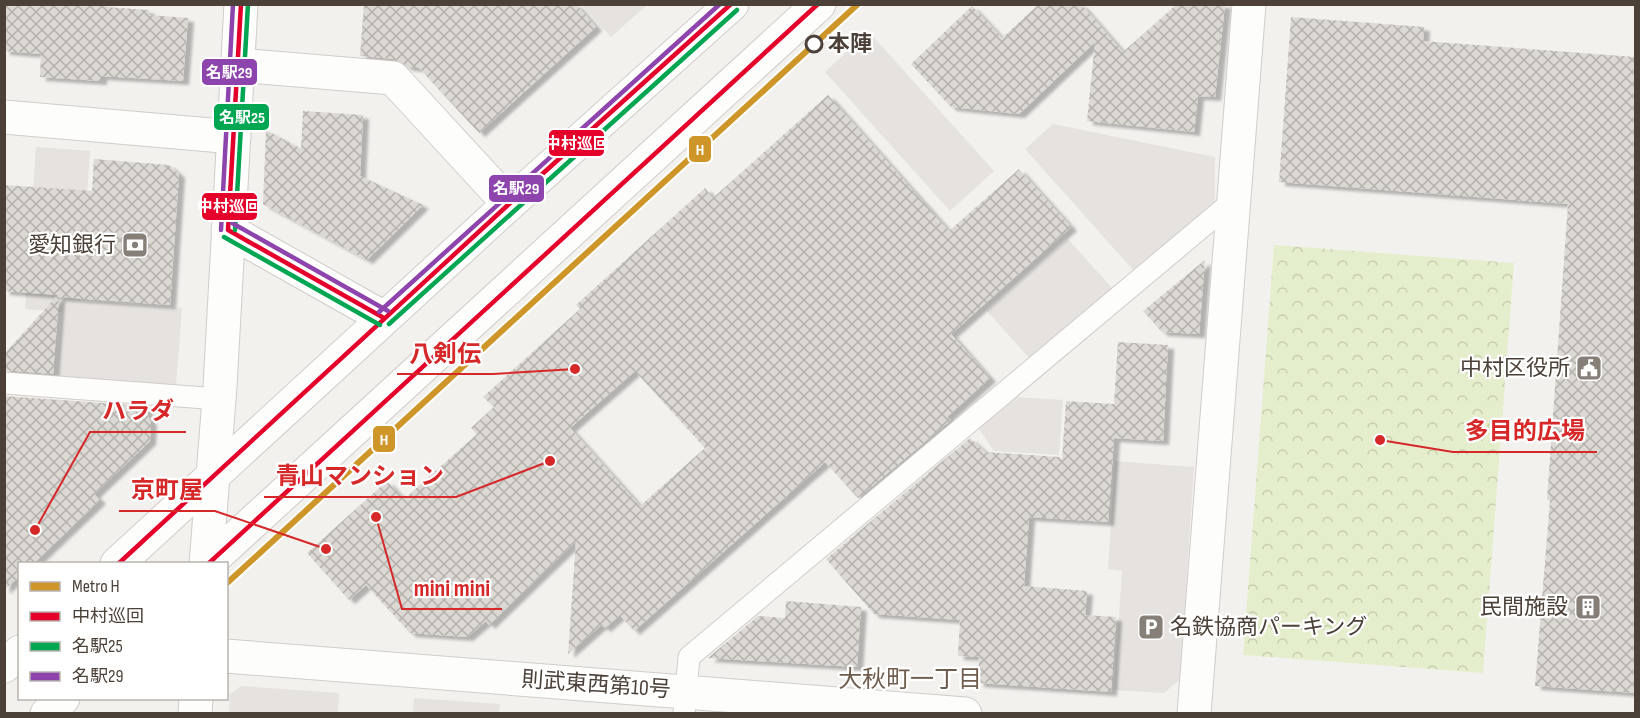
<svg xmlns="http://www.w3.org/2000/svg" width="1640" height="718" font-family="'Sofia Sans Condensed','Noto Sans JP',sans-serif">
	<style>
		.park { fill: url(#park-crowns) }
		.parking { fill: #e5e2df }
		.building { fill: url(#building-cross-hatch); fill-rule: evenodd; filter: url(#shadow) }
		.lines { fill: none; stroke-linecap: round; stroke-linejoin: round }
		.service-casing { stroke: #d0cdc9; stroke-width: 23 }
		.minor-casing { stroke: #d0cdc9; stroke-width: 35 }
		.tertiary-casing { stroke: #d0cdc9; stroke-width: 35 }
		.service { stroke: #fdfdfc; stroke-width: 21 }
		.minor { stroke: #fdfdfc; stroke-width: 33 }
		.tertiary { stroke: #fdfdfc; stroke-width: 33 }
		.bus-1-casing { stroke: #fff; stroke-width: 9 }
		.bus-2-casing { stroke: #fff; stroke-width: 9 }
		.bus-3-casing { stroke: #fff; stroke-width: 9 }
		.bus-1 { stroke: #e4002b; stroke-width: 4.5 }
		.bus-2 { stroke: #00a651; stroke-width: 4.5 }
		.bus-3 { stroke: #8e44ad; stroke-width: 4.5 }
		.metro-1-casing { stroke: #fff; stroke-width: 10 }
		.metro-1 { stroke: #ce9528; stroke-width: 6 }
		.stop-dot { fill: #fff; stroke: #4b4138; stroke-width: 3 }
		.labels { text-anchor: middle; dominant-baseline: central; stroke-width: 4.5; stroke-linejoin: round; paint-order: stroke }
		.stop-label { font-size: 22px; font-weight: bold; fill: #4b4138; stroke: #fff; text-anchor: start }
		.poi-label { font-size: 22px; fill: #4b4138; stroke: #fff; text-anchor: end }
		.street-label { font-size: 22px; fill: #4b4138; stroke: #fff }
		.neighbourhood-label { font-size: 24px; fill: #6f5d4e; stroke: #fff }
		.leader { fill: none; stroke: #d62828; stroke-width: 2 }
		.callout-dot { fill: #d62828; stroke: #fff; stroke-width: 2 }
		.callout-label { font-size: 24px; text-anchor: middle; font-weight: bold; fill: #d62828; stroke: #fff; stroke-width: 4.5; stroke-linejoin: round; paint-order: stroke }
		.line-badge { stroke: #fff; stroke-width: 2 }
		.badge-label { font-size: 16px; text-anchor: middle; font-weight: bold; fill: #fff }
	</style>
	<defs>
		<pattern id="park-crowns" width="20" height="18" patternUnits="userSpaceOnUse" patternTransform="scale(1.5)"><rect width="20" height="18" fill="#e5eecc"/><path d="M2 6a3 3 0 1 1 6 0M12 15a3 3 0 1 1 6 0" fill="none" stroke="#c6cdb0"/></pattern>
		<pattern id="building-cross-hatch" width="8" height="8" patternUnits="userSpaceOnUse" patternTransform="scale(1.5)"><rect width="8" height="8" fill="#dcd8d4"/><path d="M0 0l8 8M0 8l8-8" fill="none" stroke="#b4b1ad"/></pattern>
		<filter id="shadow"><feDropShadow dx="6" dy="4" stdDeviation="1.5" flood-color="#0004"/></filter>
	</defs>
	<rect width="100%" height="100%" fill="#f3f1ee"/>
	<!-- park -->
	<polygon class="park" points="1274,245 1514,263 1483,673 1243,655"/>
	<!-- parking -->
	<g class="parking">
		<polygon points="582,5 647,5 611,37"/>
		<polygon points="869,32 994,171 950,211 825,72"/>
		<polygon points="1053,124 1215,157 1215,202 1135,272 1025,149"/>
		<polygon points="36,147 90,151 80,301 182,308 176,386 57,378 62,312 25,309"/>
		<polygon points="1068,239 1112,288 1031,360 987,311"/>
		<polygon points="1016,397 1063,400 1059,455 994,451 979,429"/>
		<polygon points="1115,461 1194,467 1180,679 1164,693 1114,690 1122,571 1108,569"/>
		<polygon points="241,686 339,693 338,713 229,713 230,694"/>
		<polygon points="414,698 500,704 499,713 413,713"/>
	</g>
	<!-- building -->
	<g class="building">
		<polygon points="4,4 106,4 106,7 149,10 149,15 188,18 183,81 101,76 101,81 40,77 41,54 4,51"/>
		<polygon points="364,4 576,4 596,27 479,133 419,68 408,67 395,59 360,56"/>
		<polygon points="1039,4 1081,4 1123,52 1177,4 1225,4 1215,97 1198,96 1194,132 1087,121 1095,42 1019,114 951,107 911,64 972,6 1002,38"/>
		<polygon points="1291,17 1424,27 1423,41 1635,57 1635,693 1535,686 1550,500 1547,500 1568,204 1279,182"/>
		<path d="M828 95 949 231 1019 169 1071 227 951 334 990 378 947 417 951 420 858 498 825 462 634 631 620 615 605 628 601 625 568 654 576 541 489 625 486 621 467 637 410 633 366 585 349 600 307 553 387 481 404 499 477 434 471 428 494 407 483 397 580 309 576 305 705 188 713 198ZM635 371 705 448 640 506 570 428Z"/>
		<polygon points="303,111 363,115 360,176 423,205 367,260 263,204 266,130 301,149"/>
		<polygon points="94,159 169,165 179,174 170,305 59,297 53,374 4,370 4,354 58,295 4,291 4,185 92,191"/>
		<polygon points="1205,260 1199,334 1162,332 1143,311"/>
		<polygon points="1118,342 1168,345 1163,441 1114,438 1108,522 1029,517 1024,586 1087,591 1085,615 1116,617 1111,692 978,683 979,657 958,656 960,620 874,614 826,559 970,438 985,452 1060,457 1062,460 1066,401 1114,404"/>
		<polygon points="4,396 145,406 151,423 150,441 94,494 100,500 33,564 20,564 20,576 4,590"/>
		<polygon points="786,601 861,607 857,667 708,658 758,616 785,618"/>
	</g>
	<g class="lines">
		<defs>
			<g id="service">
				<polyline points="4,383 219,399"/>
				<polyline points="684,714 689,657 1233,201"/>
			</g>
			<g id="minor">
				<polyline points="237,65 393,78 509,204"/>
				<polyline points="4,117 234,137"/>
				<polyline points="228,230 384,318"/>
				<polyline points="1194,714 1249,4"/>
			</g>
			<g id="tertiary">
				<polyline points="117,564 509,204 732,4"/>
				<polyline points="206,564 220,387 241,4"/>
				<polyline points="207,564 819,4"/>
				<polyline points="226,656 965,714"/>
				<polyline points="4,666 20,652"/>
				<polyline points="47,714 63,698"/>
				<polyline points="195,714 196,698"/>
			</g>
		</defs>
		<!-- service casing -->
		<use href="#service" class="service-casing"/>
		<!-- minor casing -->
		<use href="#minor" class="minor-casing"/>
		<!-- tertiary casing -->
		<use href="#tertiary" class="tertiary-casing"/>
		<!-- service -->
		<use href="#service" class="service"/>
		<!-- minor -->
		<use href="#minor" class="minor"/>
		<!-- tertiary -->
		<use href="#tertiary" class="tertiary"/>
		<defs>
			<g id="bus-1">
				<polyline points="241,4 228,230 384,318"/>
				<polyline points="118,564 509,204 731,4"/>
				<polyline points="208,564 818,4"/>
			</g>
			<g id="bus-2">
				<polyline points="235,230 248,4"/>
				<polyline points="224,237 380,325"/>
				<polyline points="389,324 737,10"/>
			</g>
			<g id="bus-3">
				<polyline points="232,223 388,311"/>
				<polyline points="221,230 233,4"/>
				<polyline points="379,312 720,4"/>
			</g>
		</defs>
		<!-- bus-1 casing -->
		<use href="#bus-1" class="bus-1-casing"/>
		<!-- bus-2 casing -->
		<use href="#bus-2" class="bus-2-casing"/>
		<!-- bus-3 casing -->
		<use href="#bus-3" class="bus-3-casing"/>
		<!-- bus-1 -->
		<use href="#bus-1" class="bus-1"/>
		<!-- bus-2 -->
		<use href="#bus-2" class="bus-2"/>
		<!-- bus-3 -->
		<use href="#bus-3" class="bus-3"/>
		<defs>
			<polyline id="metro-1" points="226,584 858,4"/>
		</defs>
		<!-- metro-1 casing -->
		<use href="#metro-1" class="metro-1-casing"/>
		<!-- metro-1 -->
		<use href="#metro-1" class="metro-1"/>
	</g>
	<!-- icons -->
	<defs>
		<symbol id="bank-square" viewBox="-11 -11 22 22"><rect x="-9" y="-9" width="18" height="18" rx="4" fill="#867f78" stroke="#fff"/><path d="M-6-4H6V4H-6ZM0-2.3a2.3 2.3 0 1 0 0 4.6a2.3 2.3 0 1 0 0-4.6Z" fill="#fff"/></symbol>
		<symbol id="civic-square" viewBox="-11 -11 22 22"><rect x="-9" y="-9" width="18" height="18" rx="4" fill="#867f78" stroke="#fff"/><path d="M-.6-6.5H3V-4.5H.6V-3L4-1V1h2V6H-6V1h2V-1L-.6-3ZM-1.2 2.5V6h2.4V2.5Z" fill="#fff"/></symbol>
		<symbol id="building-square" viewBox="-11 -11 22 22"><rect x="-9" y="-9" width="18" height="18" rx="4" fill="#867f78" stroke="#fff"/><path d="M-4-6H4V6H1V3H-1V6H-4ZM-2.5-4.3h1.7v1.8h-1.7ZM.8-4.3h1.7v1.8H.8ZM-2.5-1h1.7V.8h-1.7ZM.8-1h1.7V.8H.8Z" fill="#fff"/></symbol>
		<symbol id="parking-square" viewBox="-11 -11 22 22"><rect x="-9" y="-9" width="18" height="18" rx="4" fill="#867f78" stroke="#fff"/><path d="M-3.5-5.5H1a3.5 3.5 0 0 1 0 7H-1V5.5H-3.5ZM-1-3.4V-.6H.8a1.4 1.4 0 0 0 0-2.8Z" fill="#fff"/></symbol>
	</defs>
	<g fill-rule="evenodd">
		<use href="#bank-square" x="120" y="230" width="30" height="30"/>
		<use href="#civic-square" x="1574" y="353" width="30" height="30"/>
		<use href="#building-square" x="1573" y="592" width="30" height="30"/>
		<use href="#parking-square" x="1136" y="612" width="30" height="30"/>
	</g>
	<!-- markers -->
	<circle class="stop-dot" cx="814" cy="44" r="8"/>
	<g class="labels">
		<!-- stop labels -->
		<g class="stop-label">
			<text x="828" y="44">本陣</text>
		</g>
		<!-- poi labels -->
		<g class="poi-label">
			<text x="116" y="245">愛知銀行</text>
			<text x="1570" y="368">中村区役所</text>
			<text x="1568" y="607">民間施設</text>
			<text x="1170" y="627" text-anchor="start">名鉄協商パーキング</text>
		</g>
		<!-- street labels -->
		<g class="street-label">
			<text transform="translate(596 685) rotate(4)">則武東西第10号</text>
		</g>
		<!-- neighbourhood labels -->
		<g class="neighbourhood-label">
			<text x="910" y="679">大秋町一丁目</text>
		</g>
	</g>
	<!-- callouts -->
	<path class="leader" d="M575 369L493 374H397M35 530L90 432H186M1380 440L1453 452H1597M550 461L456 497H264M326 549L215 511H119M376 517L402 609H502"/>
	<g class="callout-dot">
		<circle cx="575" cy="369" r="6"/>
		<circle cx="35" cy="530" r="6"/>
		<circle cx="1380" cy="440" r="6"/>
		<circle cx="550" cy="461" r="6"/>
		<circle cx="326" cy="549" r="6"/>
		<circle cx="376" cy="517" r="6"/>
	</g>
	<g class="callout-label">
		<text x="445" y="362">八剣伝</text>
		<text x="138" y="419">ハラダ</text>
		<text x="1525" y="439">多目的広場</text>
		<text x="360" y="484">青山マンション</text>
		<text x="167" y="498">京町屋</text>
		<text x="452" y="596">mini mini</text>
	</g>
	<g class="line-badge">
		<rect x="201" y="58" width="57" height="28" rx="6" fill="#8e44ad"/>
		<rect x="213" y="103" width="57" height="28" rx="6" fill="#00a651"/>
		<rect x="548" y="129" width="57" height="28" rx="6" fill="#e4002b"/>
		<rect x="688" y="135" width="24" height="28" rx="6" fill="#ce9528"/>
		<rect x="488" y="174" width="57" height="29" rx="6" fill="#8e44ad"/>
		<rect x="201" y="192" width="57" height="29" rx="6" fill="#e4002b"/>
		<rect x="372" y="425" width="24" height="28" rx="6" fill="#ce9528"/>
	</g>
	<g class="badge-label">
		<text x="229" y="78">名駅29</text>
		<text x="242" y="123">名駅25</text>
		<text x="577" y="149">中村巡回</text>
		<text x="700" y="155">H</text>
		<text x="516" y="194">名駅29</text>
		<text x="229" y="212">中村巡回</text>
		<text x="384" y="445">H</text>
	</g>
	<!-- border -->
	<rect width="1640" height="718" fill="none" stroke="#4b4138" stroke-width="12"/>
	<!-- legend -->
	<rect x="18" y="562" width="210" height="138" fill="#ffffff" stroke="#b7b3af" stroke-width="1.5"/>
	<rect x="30" y="582" width="30" height="9" fill="#ce9528" stroke="#b7b3af" stroke-width="1.5"/>
	<text x="72" y="592" font-size="18" fill="#4b4138">Metro H</text>
	<rect x="30" y="612" width="30" height="9" fill="#e4002b" stroke="#b7b3af" stroke-width="1.5"/>
	<text x="72" y="622" font-size="18" fill="#4b4138">中村巡回</text>
	<rect x="30" y="642" width="30" height="9" fill="#00a651" stroke="#b7b3af" stroke-width="1.5"/>
	<text x="72" y="652" font-size="18" fill="#4b4138">名駅25</text>
	<rect x="30" y="672" width="30" height="9" fill="#8e44ad" stroke="#b7b3af" stroke-width="1.5"/>
	<text x="72" y="682" font-size="18" fill="#4b4138">名駅29</text>
</svg>
